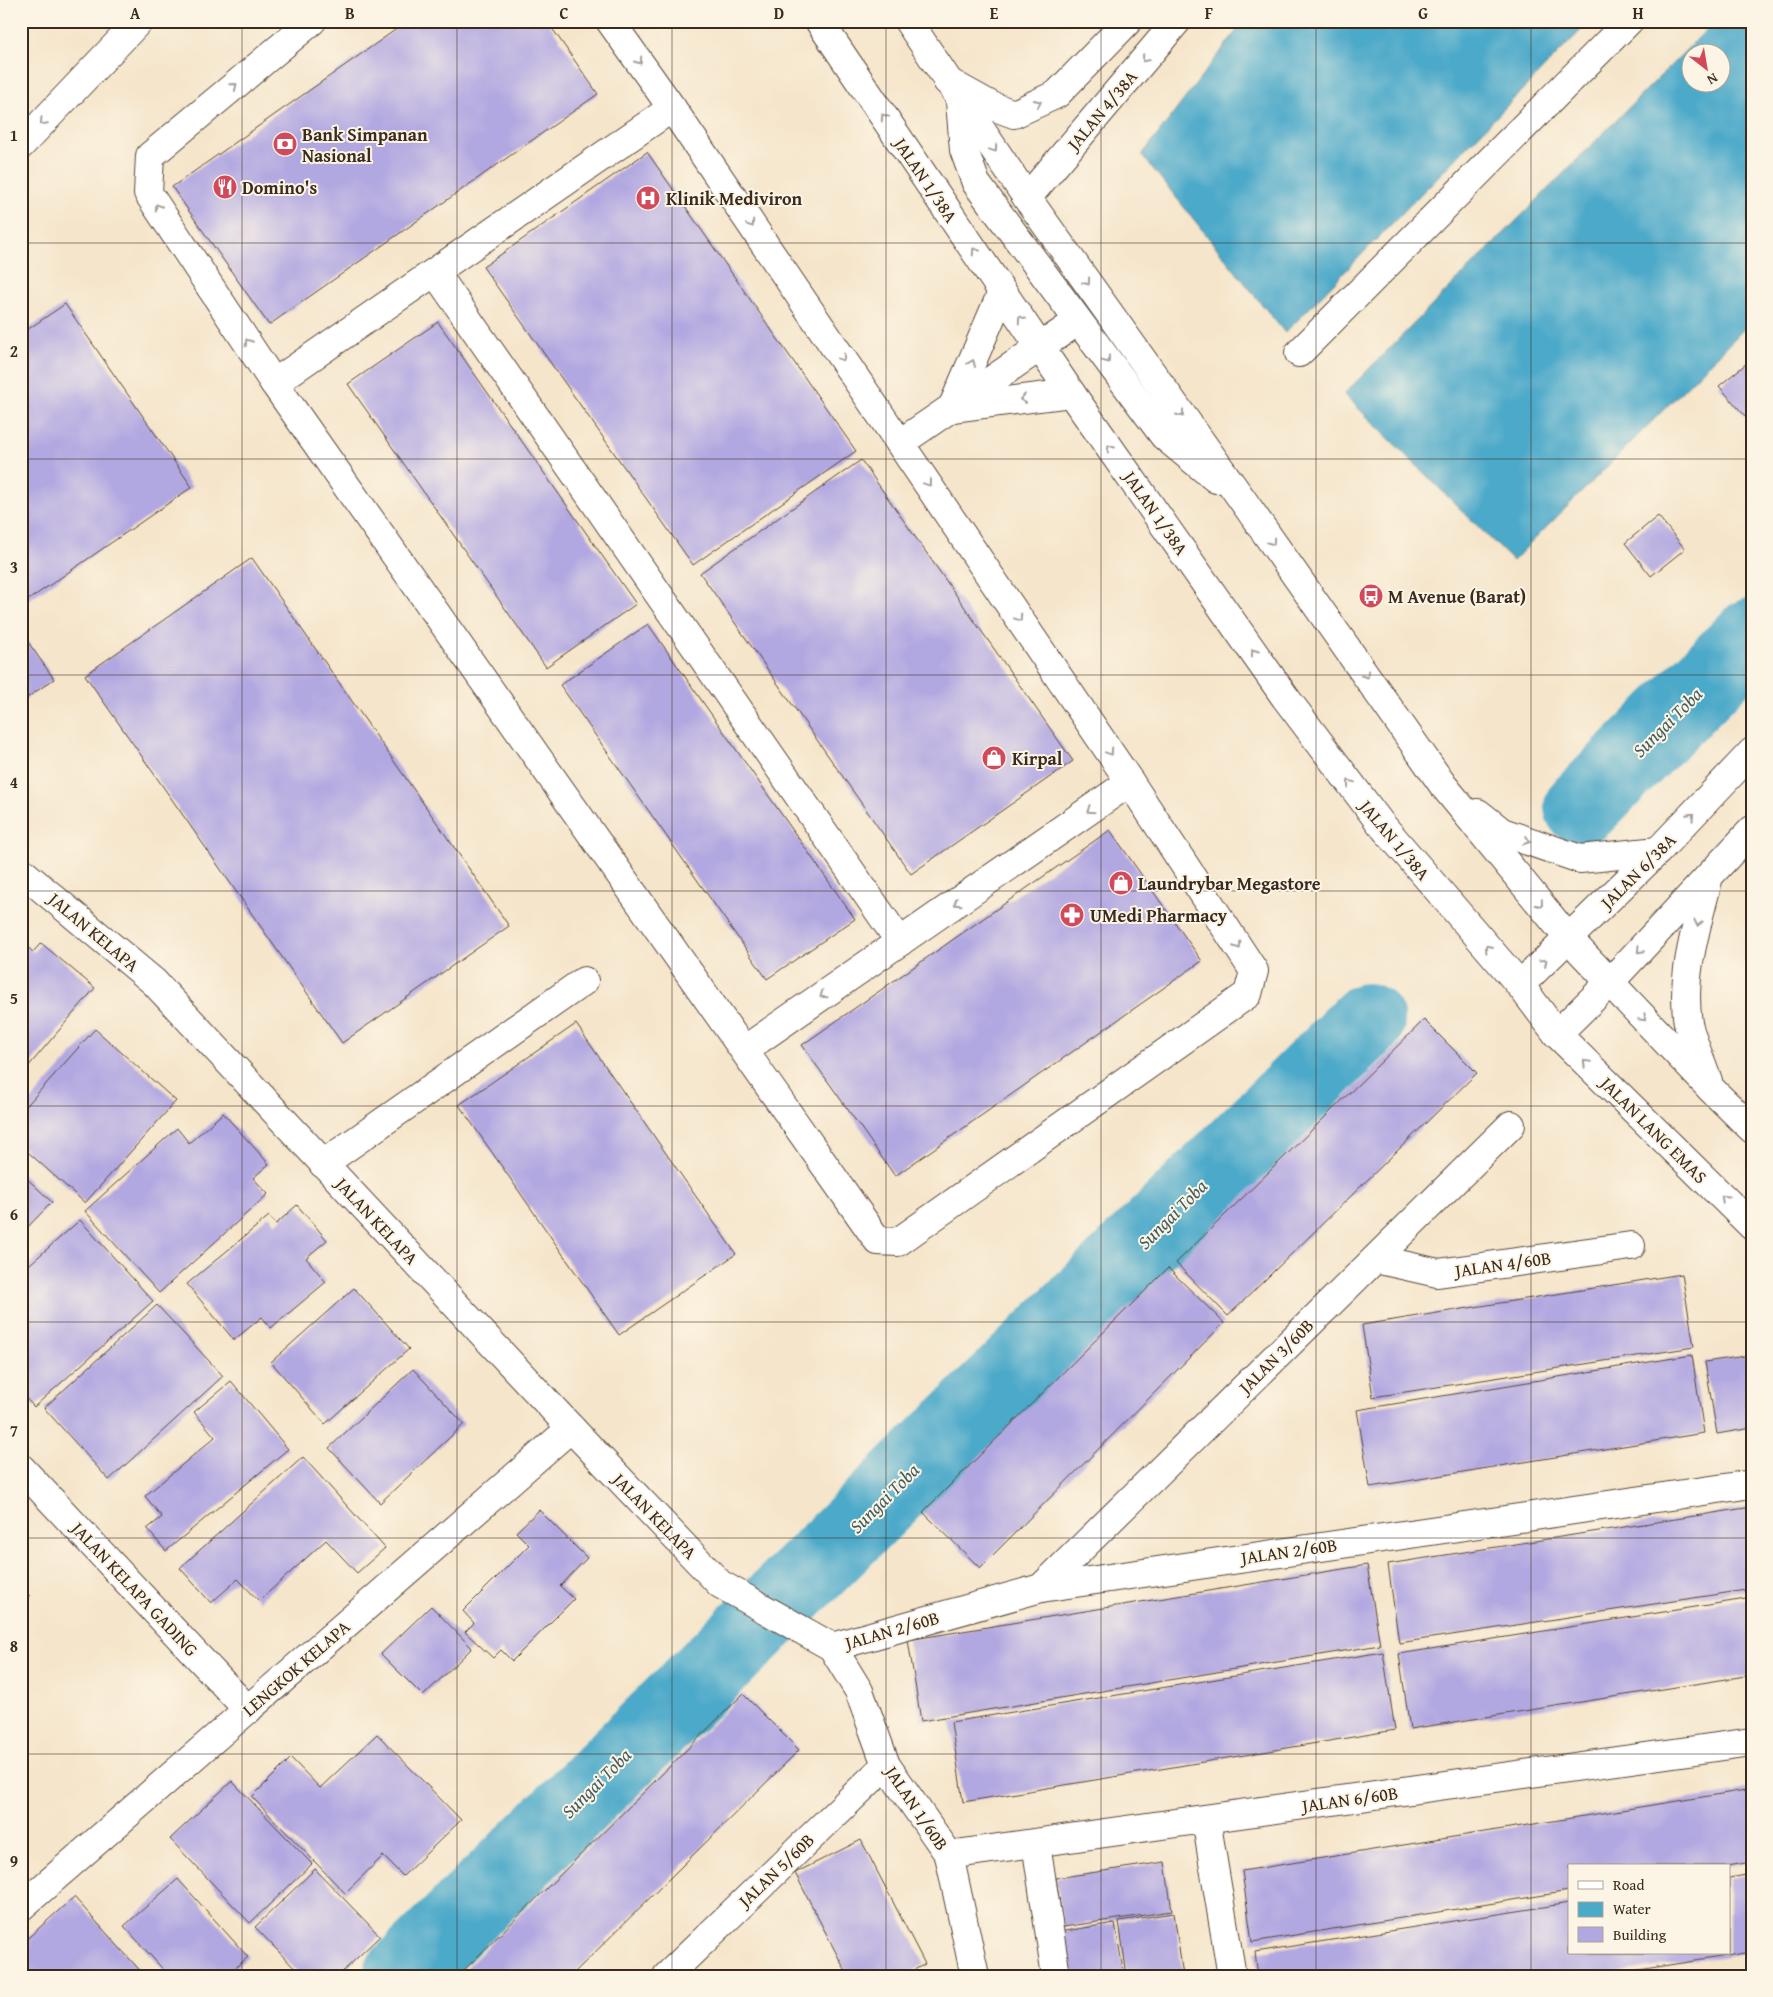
<svg xmlns="http://www.w3.org/2000/svg" width="1773" height="1997" font-family="'Gentium Book Plus',serif">
	<style>
		.water { fill: #4ba9c9; stroke: #436a74; fill-rule: evenodd }
		.lines { fill: none; stroke-linecap: round; stroke-linejoin: round }
		.river { stroke: #4ba9c9; stroke-width: 76 }
		.building { fill: #b2a8e1 }
		.minor-casing { stroke: #574638; stroke-width: 30 }
		.major-casing { stroke: #574638; stroke-width: 30 }
		.minor { stroke: #fff; stroke-width: 28 }
		.major { stroke: #fff; stroke-width: 28 }
		.oneway { stroke: #a79f9a }
		.grid { fill: none; stroke: #3b2a1e; stroke-width: 1; stroke-opacity: 0.55 }
		.labels { text-anchor: middle; dominant-baseline: central; stroke-width: 4; stroke-linejoin: round; paint-order: stroke }
		.street-label { font-size: 18px; fill: #3b2a1e; stroke: #fcf5e5 }
		.poi-label { font-size: 18px; font-weight: bold; fill: #3b2a1e; stroke: #fcf5e5; text-anchor: start }
		.water-label { font-size: 19px; font-style: italic; fill: #415d62; stroke: #fcf5e5 }
		.neatline { fill: none; stroke: #3b2a1e; stroke-width: 2 }
		.grid-label { font-size: 16px; text-anchor: middle; font-weight: bold; fill: #3b2a1e }
	</style>
	<rect width="100%" height="100%" fill="#fcf5e5"/>
	<filter id="ink" filterUnits="userSpaceOnUse"><feTurbulence type="fractalNoise" baseFrequency=".02" numOctaves="2"/><feDisplacementMap in="SourceGraphic" scale="10" xChannelSelector="R" yChannelSelector="G"/><feConvolveMatrix kernelMatrix="1 2 1 2 8 2 1 2 1" color-interpolation-filters="sRGB"/></filter>
	<filter id="wash" filterUnits="userSpaceOnUse"><feTurbulence type="fractalNoise" baseFrequency=".0096" numOctaves="4" result="noise"/><feDisplacementMap in="SourceGraphic" scale="20" xChannelSelector="R" yChannelSelector="G"/><feGaussianBlur stdDeviation="1.12" result="paint"/><feColorMatrix in="noise" values="0 0 0 0 0 0 0 0 0 0 0 0 0 0 0 0 0 1.4 0 .05"/><feComposite in="paint" operator="in"/></filter>
	<g filter="url(#wash)">
		<rect width="100%" height="100%" fill="#f5e5ca"/>
		<!-- water -->
		<g class="water">
			<polygon points="1244,21 1590,21 1285,333 1142,155"/>
			<path d="M1715 21H1752V321L1513 561 1344 394ZM1690 52H1720V82H1690Z"/>
		</g>
		<g class="lines">
			<!-- river -->
			<g class="river">
				<polyline points="1582,807 1752,636"/>
				<polyline points="401,1976 1367,1021"/>
			</g>
		</g>
		<g id="blocks">
			<!-- building -->
			<g class="building">
				<polygon points="408,21 547,21 598,94 269,325 172,187"/>
				<polygon points="647,152 856,451 693,565 483,267"/>
				<polygon points="65,304 192,487 21,605 21,334"/>
				<polygon points="438,322 636,604 546,667 348,384"/>
				<polygon points="1752,359 1752,424 1719,386"/>
				<polygon points="861,460 1073,761 911,874 700,573"/>
				<polygon points="1658,516 1685,549 1651,576 1625,543"/>
				<polygon points="252,558 509,926 342,1043 85,675"/>
				<polygon points="648,624 855,919 767,979 560,685"/>
				<polygon points="21,632 54,679 21,702"/>
				<polygon points="1110,830 1202,961 895,1176 802,1045"/>
				<polygon points="21,941 33,952 41,943 95,988 21,1075"/>
				<polygon points="1424,1020 1477,1073 1228,1316 1176,1263"/>
				<polygon points="576,1024 736,1254 619,1335 459,1105"/>
				<polygon points="95,1029 176,1101 85,1203 21,1146 21,1112"/>
				<polygon points="223,1113 269,1164 253,1178 268,1194 159,1293 85,1211 177,1128 189,1143"/>
				<polygon points="21,1173 52,1202 21,1234"/>
				<polygon points="297,1205 327,1240 306,1258 326,1282 271,1328 262,1317 234,1340 187,1284 269,1216 276,1224"/>
				<polygon points="80,1220 153,1301 34,1407 21,1393 21,1272"/>
				<polygon points="1168,1268 1224,1323 980,1568 923,1512"/>
				<polygon points="1682,1274 1694,1347 1373,1397 1362,1325"/>
				<polygon points="354,1288 409,1349 325,1424 271,1362"/>
				<polygon points="157,1305 223,1376 109,1480 44,1408"/>
				<polygon points="1692,1355 1704,1433 1370,1487 1357,1410"/>
				<polygon points="1752,1355 1752,1428 1717,1434 1705,1362"/>
				<polygon points="413,1369 464,1424 380,1503 329,1448"/>
				<polygon points="231,1381 288,1449 166,1551 147,1529 162,1517 145,1496 215,1437 194,1412"/>
				<polygon points="303,1457 385,1548 357,1573 326,1540 259,1601 238,1579 211,1603 180,1568"/>
				<polygon points="1752,1507 1752,1589 1399,1643 1388,1564"/>
				<polygon points="539,1510 587,1558 560,1586 574,1599 512,1661 501,1650 493,1658 465,1632 474,1623 463,1611 529,1545 516,1532"/>
				<polygon points="1367,1565 1380,1645 921,1721 908,1640"/>
				<polygon points="21,1587 30,1596 21,1604"/>
				<polygon points="1752,1598 1752,1675 1410,1729 1399,1654"/>
				<polygon points="431,1606 472,1648 423,1696 381,1654"/>
				<polygon points="1383,1652 1395,1730 963,1802 951,1722"/>
				<polygon points="743,1694 799,1750 571,1976 458,1976"/>
				<polygon points="377,1734 461,1820 403,1876 383,1856 345,1893 252,1797 291,1758 320,1788"/>
				<polygon points="232,1781 312,1864 250,1923 170,1839"/>
				<polygon points="1752,1789 1752,1862 1727,1866 1569,1866 1569,1891 1252,1942 1242,1871"/>
				<polygon points="861,1840 925,1964 903,1976 848,1976 795,1873"/>
				<polygon points="1165,1862 1172,1911 1063,1927 1056,1878"/>
				<polygon points="315,1869 380,1936 338,1976 302,1976 255,1927"/>
				<polygon points="1752,1874 1752,1952 1599,1976 1258,1976 1255,1952 1569,1903 1569,1953 1729,1953 1729,1878"/>
				<polygon points="178,1879 248,1957 226,1976 169,1976 124,1926"/>
				<polygon points="74,1897 145,1976 28,1976 21,1968 21,1944"/>
				<polygon points="1174,1913 1183,1976 1127,1976 1119,1921"/>
				<polygon points="1115,1923 1124,1976 1066,1976 1059,1932"/>
			</g>
		</g>
	</g>
	<g filter="url(#ink)">
		<use href="#blocks" fill-opacity="0" stroke="#574638" stroke-width="1"/>
		<g class="lines">
			<defs>
				<g id="minor">
					<polyline points="312,21 150,156 148,193 274,383 878,1241 898,1242 1248,994 1254,971 1130,782 672,108 610,21"/>
					<polyline points="947,81 992,106 1014,114 1057,94 1128,21"/>
					<polyline points="1027,198 1177,21"/>
					<polyline points="435,272 900,942"/>
					<polyline points="1299,353 1629,21"/>
					<polyline points="274,383 672,108"/>
					<polyline points="900,443 1040,347"/>
					<polyline points="21,871 154,982 571,1428 720,1584 832,1647 859,1691 886,1765 949,1855 975,1976"/>
					<polyline points="1520,985 1658,851 1752,752"/>
					<polyline points="1557,1034 1610,982 1752,830"/>
					<polyline points="744,1050 1130,782"/>
					<polyline points="323,1164 584,981"/>
					<polyline points="1376,1259 1438,1273 1631,1246"/>
					<polyline points="21,1468 248,1710"/>
					<polyline points="1041,1588 1511,1125"/>
					<polyline points="832,1647 1041,1588 1752,1484"/>
					<polyline points="1206,1819 1232,1976"/>
					<polyline points="1036,1843 1056,1976"/>
					<polyline points="949,1855 1752,1742"/>
					<polyline points="21,1907 571,1428"/>
					<polyline points="667,1976 886,1765"/>
				</g>
				<g id="major">
					<polyline points="819,21 1071,393 1285,697 1381,824 1520,985 1557,1034 1752,1226"/>
					<polyline points="908,21 1027,198 1244,502 1443,785 1569,939 1711,1089 1752,1129"/>
					<polyline points="960,101 964,150 976,183 1164,436 1216,479"/>
					<polyline points="21,145 139,21"/>
					<polyline points="1040,347 1078,321"/>
					<polyline points="952,408 1002,292"/>
					<polyline points="952,408 1071,393"/>
					<polyline points="1478,813 1502,832 1580,859 1658,851"/>
					<path d="M1708 1081C1702 1062 1692 1042 1688 1023 1680 974 1698 923 1709 876"/>
				</g>
			</defs>
			<!-- minor casing -->
			<use href="#minor" class="minor-casing"/>
			<!-- major casing -->
			<use href="#major" class="major-casing"/>
			<!-- minor -->
			<use href="#minor" class="minor"/>
			<!-- major -->
			<use href="#major" class="major"/>
		</g>
		<!-- one-way arrows -->
		<defs><path id="oneway-chevron" d="M-2-3.5L2.5 0L-2 3.5" fill="none" stroke-width="1.6" stroke-linecap="round" stroke-linejoin="round" transform="scale(1.25)"/></defs>
		<g class="oneway">
			<use href="#oneway-chevron" transform="translate(1145 59) rotate(130)"/>
			<use href="#oneway-chevron" transform="translate(639 61) rotate(55)"/>
			<use href="#oneway-chevron" transform="translate(234 86) rotate(-40)"/>
			<use href="#oneway-chevron" transform="translate(1038 103) rotate(-25)"/>
			<use href="#oneway-chevron" transform="translate(884 117) rotate(-124)"/>
			<use href="#oneway-chevron" transform="translate(43 122) rotate(133)"/>
			<use href="#oneway-chevron" transform="translate(994 149) rotate(56)"/>
			<use href="#oneway-chevron" transform="translate(158 207) rotate(-123)"/>
			<use href="#oneway-chevron" transform="translate(751 224) rotate(56)"/>
			<use href="#oneway-chevron" transform="translate(975 251) rotate(-124)"/>
			<use href="#oneway-chevron" transform="translate(1087 282) rotate(54)"/>
			<use href="#oneway-chevron" transform="translate(1021 319) rotate(-124)"/>
			<use href="#oneway-chevron" transform="translate(248 342) rotate(-123)"/>
			<use href="#oneway-chevron" transform="translate(842 358) rotate(56)"/>
			<use href="#oneway-chevron" transform="translate(1107 360) rotate(53)"/>
			<use href="#oneway-chevron" transform="translate(972 363) rotate(-67)"/>
			<use href="#oneway-chevron" transform="translate(1023 399) rotate(173)"/>
			<use href="#oneway-chevron" transform="translate(1181 414) rotate(54)"/>
			<use href="#oneway-chevron" transform="translate(1110 448) rotate(-125)"/>
			<use href="#oneway-chevron" transform="translate(928 483) rotate(56)"/>
			<use href="#oneway-chevron" transform="translate(1272 542) rotate(55)"/>
			<use href="#oneway-chevron" transform="translate(1019 618) rotate(56)"/>
			<use href="#oneway-chevron" transform="translate(1254 652) rotate(-125)"/>
			<use href="#oneway-chevron" transform="translate(1366 675) rotate(55)"/>
			<use href="#oneway-chevron" transform="translate(1110 752) rotate(56)"/>
			<use href="#oneway-chevron" transform="translate(1350 783) rotate(-127)"/>
			<use href="#oneway-chevron" transform="translate(1090 810) rotate(145)"/>
			<use href="#oneway-chevron" transform="translate(1691 816) rotate(-47)"/>
			<use href="#oneway-chevron" transform="translate(1527 841) rotate(20)"/>
			<use href="#oneway-chevron" transform="translate(957 903) rotate(145)"/>
			<use href="#oneway-chevron" transform="translate(1540 904) rotate(51)"/>
			<use href="#oneway-chevron" transform="translate(1698 923) rotate(103)"/>
			<use href="#oneway-chevron" transform="translate(1238 946) rotate(57)"/>
			<use href="#oneway-chevron" transform="translate(1488 948) rotate(-131)"/>
			<use href="#oneway-chevron" transform="translate(1640 950) rotate(133)"/>
			<use href="#oneway-chevron" transform="translate(1544 962) rotate(-43)"/>
			<use href="#oneway-chevron" transform="translate(823 995) rotate(145)"/>
			<use href="#oneway-chevron" transform="translate(1643 1018) rotate(47)"/>
			<use href="#oneway-chevron" transform="translate(1586 1063) rotate(-135)"/>
			<use href="#oneway-chevron" transform="translate(1724 1198) rotate(-136)"/>
		</g>
	</g>
	<!-- grid -->
	<path class="grid" d="M242 21V1976M457 21V1976M672 21V1976M886 21V1976M1101 21V1976M1316 21V1976M1531 21V1976M21 243H1752M21 459H1752M21 675H1752M21 891H1752M21 1106H1752M21 1322H1752M21 1538H1752M21 1754H1752"/>
	<!-- icons -->
	<defs>
		<symbol id="bank-disc" viewBox="-11 -11 22 22"><circle r="9.5" fill="#d1495b" stroke="#fcf5e5"/><path d="M-6-4H6V4H-6ZM0-2.3a2.3 2.3 0 1 0 0 4.6a2.3 2.3 0 1 0 0-4.6Z" fill="#fff"/></symbol>
		<symbol id="restaurant-disc" viewBox="-11 -11 22 22"><circle r="9.5" fill="#d1495b" stroke="#fcf5e5"/><path d="M-5-6h1v4h1v-4h1v4h1v-4h1v5L-1.5 .5V6h-2V.5L-5-1ZM5-6V6H3V1.5H1.5Q1.5-4 5-6Z" fill="#fff"/></symbol>
		<symbol id="hospital-disc" viewBox="-11 -11 22 22"><circle r="9.5" fill="#d1495b" stroke="#fcf5e5"/><path d="M-5-5h3v3.5h4V-5h3V5h-3V1.5h-4V5h-3Z" fill="#fff"/></symbol>
		<symbol id="bus-disc" viewBox="-11 -11 22 22"><circle r="9.5" fill="#d1495b" stroke="#fcf5e5"/><path d="M-5-6H5V4H4V6H2V4H-2V6H-4V4H-5ZM-3.5-4V0h7V-4ZM-3.5 1.2v1.5H-2V1.2ZM2 1.2v1.5H3.5V1.2Z" fill="#fff"/></symbol>
		<symbol id="shop-disc" viewBox="-11 -11 22 22"><circle r="9.5" fill="#d1495b" stroke="#fcf5e5"/><path d="M-5-2.5h2.3a2.7 3.5 0 0 1 5.4 0H5L5.5 6h-11ZM-1.5-2.5h3a1.5 2.3 0 0 0-3 0Z" fill="#fff"/></symbol>
		<symbol id="pharmacy-disc" viewBox="-11 -11 22 22"><circle r="9.5" fill="#d1495b" stroke="#fcf5e5"/><path d="M-2-6h4v4h4v4h-4v4h-4v-4h-4v-4h4Z" fill="#fff"/></symbol>
	</defs>
	<g fill-rule="evenodd">
		<use href="#bank-disc" x="271" y="130" width="28" height="28"/>
		<use href="#restaurant-disc" x="211" y="173" width="28" height="28"/>
		<use href="#hospital-disc" x="634" y="184" width="28" height="28"/>
		<use href="#bus-disc" x="1357" y="582" width="28" height="28"/>
		<use href="#shop-disc" x="980" y="744" width="28" height="28"/>
		<use href="#shop-disc" x="1107" y="869" width="28" height="28"/>
		<use href="#pharmacy-disc" x="1058" y="901" width="28" height="28"/>
	</g>
	<g class="labels">
		<!-- street labels -->
		<g class="street-label">
			<text transform="translate(1102 110) rotate(-50)">JALAN 4/38A</text>
			<text transform="translate(926 180) rotate(56)">JALAN 1/38A</text>
			<text transform="translate(1156 513) rotate(55)">JALAN 1/38A</text>
			<text transform="translate(1395 840) rotate(50)">JALAN 1/38A</text>
			<text transform="translate(1638 871) rotate(-45)">JALAN 6/38A</text>
			<text transform="translate(94 932) rotate(40)">JALAN KELAPA</text>
			<text transform="translate(1654 1130) rotate(45)">JALAN LANG EMAS</text>
			<text transform="translate(377 1221) rotate(47)">JALAN KELAPA</text>
			<text transform="translate(1503 1264) rotate(-8)">JALAN 4/60B</text>
			<text transform="translate(1276 1356) rotate(-45)">JALAN 3/60B</text>
			<text transform="translate(655 1516) rotate(46)">JALAN KELAPA</text>
			<text transform="translate(1289 1551) rotate(-8)">JALAN 2/60B</text>
			<text transform="translate(135 1589) rotate(47)">JALAN KELAPA GADING</text>
			<text transform="translate(892 1630) rotate(-16)">JALAN 2/60B</text>
			<text transform="translate(296 1668) rotate(-41)">LENGKOK KELAPA</text>
			<text transform="translate(1350 1799) rotate(-8)">JALAN 6/60B</text>
			<text transform="translate(917 1808) rotate(56)">JALAN 1/60B</text>
			<text transform="translate(776 1870) rotate(-44)">JALAN 5/60B</text>
		</g>
		<!-- poi labels -->
		<g class="poi-label">
			<text x="302" y="134">Bank Simpanan<tspan x="302" dy="21">Nasional</tspan></text>
			<text x="242" y="187">Domino's</text>
			<text x="666" y="198">Klinik Mediviron</text>
			<text x="1388" y="596">M Avenue (Barat)</text>
			<text x="1012" y="758">Kirpal</text>
			<text x="1138" y="883">Laundrybar Megastore</text>
			<text x="1090" y="915">UMedi Pharmacy</text>
		</g>
		<!-- water labels -->
		<g class="water-label">
			<text transform="translate(1667 722) rotate(-45)">Sungai Toba</text>
			<text transform="translate(1172 1214) rotate(-45)">Sungai Toba</text>
			<text transform="translate(884 1498) rotate(-45)">Sungai Toba</text>
			<text transform="translate(596 1783) rotate(-45)">Sungai Toba</text>
		</g>
	</g>
	<!-- margin -->
	<rect width="1773" height="1997" fill="none" stroke="#fcf5e5" stroke-width="55"/>
	<!-- legend -->
	<rect x="1568" y="1864" width="162" height="90" fill="#fcf5e5" stroke="#afa495"/>
	<rect x="1578" y="1881" width="25" height="8" fill="#ffffff" stroke="#afa495"/>
	<text x="1613" y="1890" font-size="15" fill="#3b2a1e">Road</text>
	<rect x="1578" y="1902" width="25" height="15" fill="#4ba9c9" stroke="#afa495"/>
	<text x="1613" y="1914" font-size="15" fill="#3b2a1e">Water</text>
	<rect x="1578" y="1927" width="25" height="15" fill="#b2a8e1" stroke="#afa495"/>
	<text x="1613" y="1940" font-size="15" fill="#3b2a1e">Building</text>
	<!-- north arrow -->
	<g transform="translate(1706 68) rotate(149)"><circle r="24" fill="#fcf5e5" stroke="#afa495"/>
	<path d="M0-4L9 19L0 12L-9 19Z" fill="#d1495b"/>
	<text y="-8" font-size="14" font-weight="bold" text-anchor="middle" fill="#3b2a1e">N</text>
	</g>
	<rect x="28" y="28" width="1718" height="1942" class="neatline"/>
	<g class="grid-label">
		<text x="135" y="19">A</text>
		<text x="350" y="19">B</text>
		<text x="564" y="19">C</text>
		<text x="779" y="19">D</text>
		<text x="994" y="19">E</text>
		<text x="1209" y="19">F</text>
		<text x="1423" y="19">G</text>
		<text x="1638" y="19">H</text>
		<text x="14" y="141">1</text>
		<text x="14" y="357">2</text>
		<text x="14" y="573">3</text>
		<text x="14" y="788">4</text>
		<text x="14" y="1004">5</text>
		<text x="14" y="1220">6</text>
		<text x="14" y="1436">7</text>
		<text x="14" y="1652">8</text>
		<text x="14" y="1867">9</text>
	</g>
</svg>
